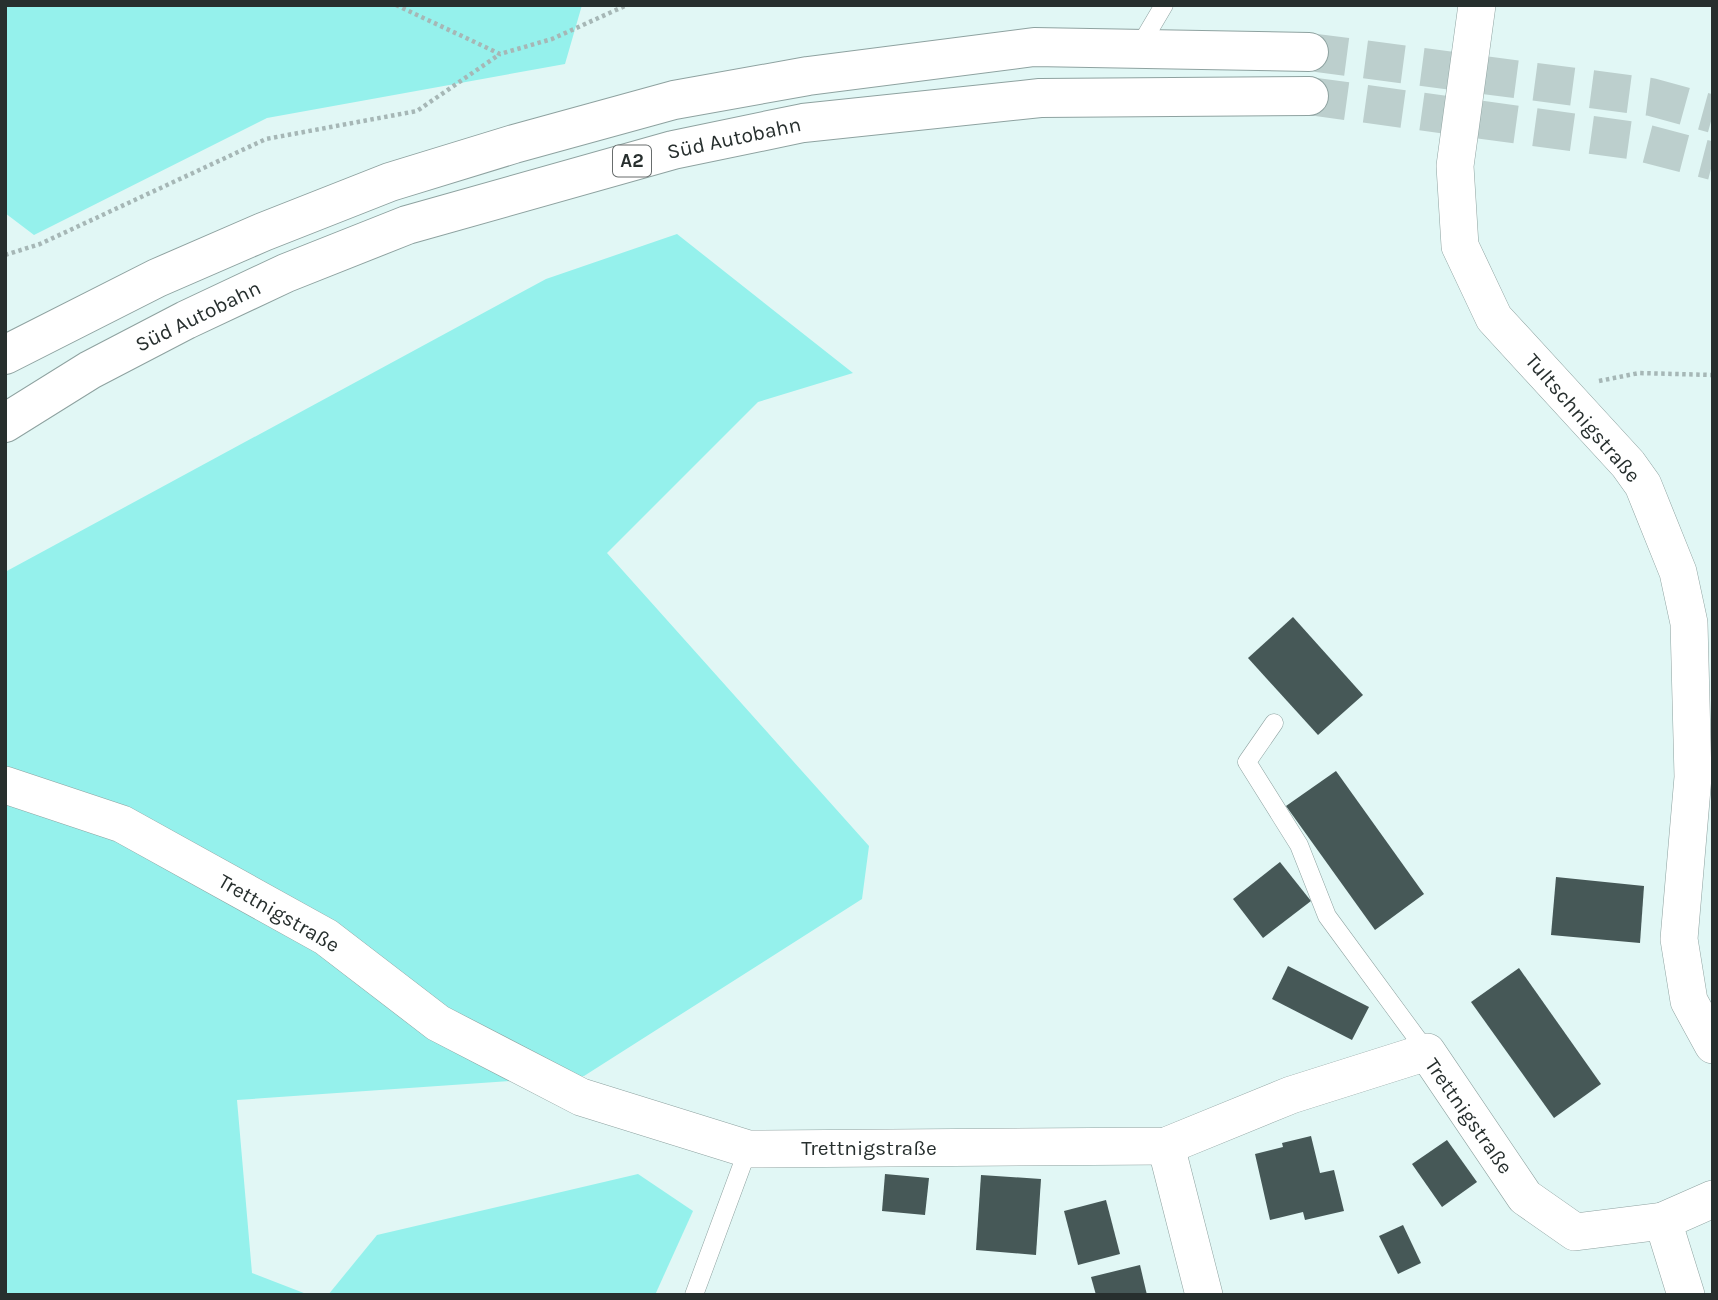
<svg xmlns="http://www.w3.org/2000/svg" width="1718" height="1300" font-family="Karla,sans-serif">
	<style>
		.green { fill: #95f1ec }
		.building { fill: #465857 }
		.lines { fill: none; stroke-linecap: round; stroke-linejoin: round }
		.highway-tunnel { stroke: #bccfcd; stroke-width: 38; stroke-dasharray: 38 19; stroke-linecap: butt }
		.lane-casing { stroke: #8ea2a0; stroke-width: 19 }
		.street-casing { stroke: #8ea2a0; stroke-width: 38 }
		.highway-casing { stroke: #8ea2a0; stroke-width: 40 }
		.path { stroke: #a6b7b6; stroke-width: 4.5; stroke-dasharray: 3.5 3.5; stroke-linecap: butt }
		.lane { stroke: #fff; stroke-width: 18 }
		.street { stroke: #fff; stroke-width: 37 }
		.highway { stroke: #fff; stroke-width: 38 }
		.labels { text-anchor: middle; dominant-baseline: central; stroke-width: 7; stroke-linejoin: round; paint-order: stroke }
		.shield { fill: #fff; stroke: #686d6d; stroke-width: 2 }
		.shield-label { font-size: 19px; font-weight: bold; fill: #272f2e }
		.street-label { font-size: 21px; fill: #272f2e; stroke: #fff }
	</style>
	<rect width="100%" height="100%" fill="#e1f7f5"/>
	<!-- green -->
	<g class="green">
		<polygon points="5,5 582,5 565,64 267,118 34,235 5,213"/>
		<polygon points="677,234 853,373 758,402 607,553 869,846 862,899 584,1076 237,1100 252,1273 309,1295 5,1295 5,572 546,279"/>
		<polygon points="638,1174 693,1211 655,1295 328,1295 377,1235"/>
	</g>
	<!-- building -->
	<g class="building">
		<polygon points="1293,617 1363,695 1318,735 1248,658"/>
		<polygon points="1336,771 1424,894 1375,930 1286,806"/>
		<polygon points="1280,862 1311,901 1263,938 1233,899"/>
		<polygon points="1556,877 1644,886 1640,943 1551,935"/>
		<polygon points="1288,966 1369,1007 1352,1040 1272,999"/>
		<polygon points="1519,968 1601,1084 1554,1118 1471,1002"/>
		<polygon points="1311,1136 1320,1173 1334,1170 1344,1211 1305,1220 1303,1212 1270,1220 1255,1154 1283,1147 1282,1143"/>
		<polygon points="1447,1140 1477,1182 1442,1207 1412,1164"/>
		<polygon points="885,1174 929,1178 925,1215 882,1211"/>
		<polygon points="981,1175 1041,1179 1036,1255 976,1250"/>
		<polygon points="1106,1200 1120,1254 1078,1265 1064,1211"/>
		<polygon points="1403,1225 1421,1263 1398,1274 1379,1236"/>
		<polygon points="1140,1265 1147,1295 1096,1295 1091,1277"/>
	</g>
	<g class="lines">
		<!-- highway-tunnel -->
		<g class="highway-tunnel">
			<polyline points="1309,52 1651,97 1713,114"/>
			<polyline points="1309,96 1636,141 1713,161"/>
		</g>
		<defs>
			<g id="lane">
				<polyline points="1138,49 1164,5"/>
				<polyline points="1274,723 1247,762 1299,845 1327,916 1427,1052"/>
				<polyline points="694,1295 748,1149"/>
			</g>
			<g id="street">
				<polyline points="1477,5 1455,166 1460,246 1494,318 1628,464 1643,485 1678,572 1689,623 1693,777 1679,939 1689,1001 1713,1045"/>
				<polyline points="5,785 122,824 326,937 438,1023 581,1097 748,1149 1166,1146 1291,1095 1427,1052 1525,1197 1575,1232 1663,1221 1713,1199"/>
				<polyline points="1166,1146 1204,1295"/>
				<polyline points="1663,1221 1686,1295"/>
			</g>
			<g id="highway">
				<polyline points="5,355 157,278 263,232 390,182 514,144 674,100 808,76 1034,47 1309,52"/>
				<polyline points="5,423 90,370 186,320 286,273 407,225 673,150 803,123 1040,98 1309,96"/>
			</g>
		</defs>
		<!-- lane casing -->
		<use href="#lane" class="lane-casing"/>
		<!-- street casing -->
		<use href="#street" class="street-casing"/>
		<!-- highway casing -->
		<use href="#highway" class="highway-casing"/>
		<!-- path -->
		<g class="path">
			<polyline points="396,5 500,54 552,39 627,5"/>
			<polyline points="5,255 40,244 266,139 417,111 500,54"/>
			<polyline points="1599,381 1639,373 1713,375"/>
		</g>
		<!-- lane -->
		<use href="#lane" class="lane"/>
		<!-- street -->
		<use href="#street" class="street"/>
		<!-- highway -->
		<use href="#highway" class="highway"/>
	</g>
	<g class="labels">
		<!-- shield labels -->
		<rect class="shield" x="613" y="145.5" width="38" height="31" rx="5"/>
		<g class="shield-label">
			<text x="632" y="161">A2</text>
		</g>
		<!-- street labels -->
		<g class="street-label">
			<text transform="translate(734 138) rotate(-12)">Süd Autobahn</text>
			<text transform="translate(198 316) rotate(-26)">Süd Autobahn</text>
			<text transform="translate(1583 418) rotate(49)">Tultschnigstraße</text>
			<text transform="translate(279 913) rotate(30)">Trettnigstraße</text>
			<text transform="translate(1469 1116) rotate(55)">Trettnigstraße</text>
			<text x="869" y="1148">Trettnigstraße</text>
		</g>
	</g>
	<!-- border -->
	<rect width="1718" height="1300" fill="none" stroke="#272f2e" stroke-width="14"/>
</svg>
